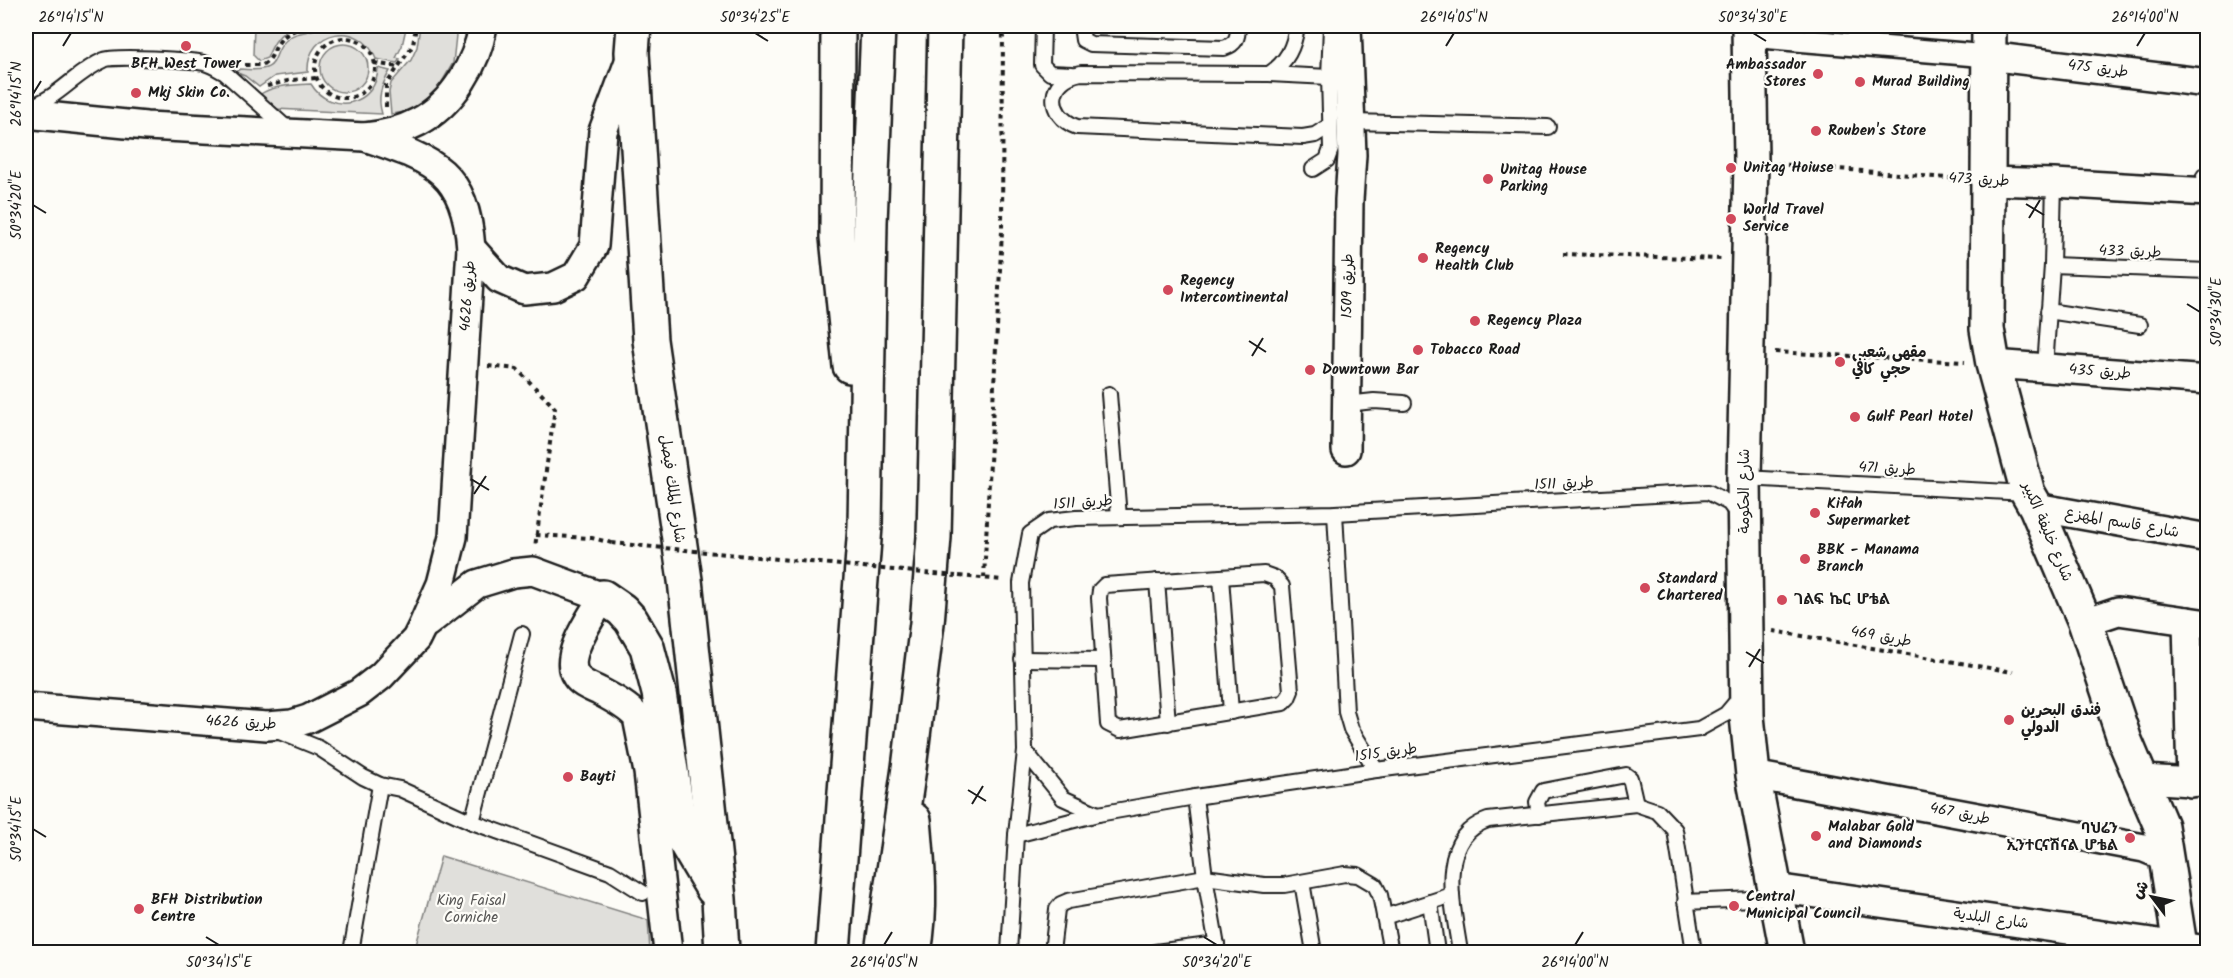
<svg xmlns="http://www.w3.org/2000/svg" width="2233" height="978" font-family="Kalam,'Playpen Sans Arabic','Noto Sans Ethiopic',sans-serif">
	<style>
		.green { fill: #e0dfdb; stroke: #7e7e7c; stroke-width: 1.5 }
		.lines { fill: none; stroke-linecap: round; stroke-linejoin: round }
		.service-casing { stroke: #1c1c1c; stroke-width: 18 }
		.pedestrian-casing { stroke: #1c1c1c; stroke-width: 26 }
		.minor-casing { stroke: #1c1c1c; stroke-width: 32 }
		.tertiary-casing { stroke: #1c1c1c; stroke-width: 38 }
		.secondary-casing { stroke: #1c1c1c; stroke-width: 38 }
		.motorway-casing { stroke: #1c1c1c; stroke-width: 38 }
		.path { stroke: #1c1c1c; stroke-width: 4; stroke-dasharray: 4.5 4.5; stroke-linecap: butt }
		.service { stroke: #fdfcf7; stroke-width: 14 }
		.pedestrian { stroke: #fdfcf7; stroke-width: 21 }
		.minor { stroke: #fdfcf7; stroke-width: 27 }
		.tertiary { stroke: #fdfcf7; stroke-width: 33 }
		.secondary { stroke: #fdfcf7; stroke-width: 33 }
		.motorway { stroke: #fdfcf7; stroke-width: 33 }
		.path-bridge { stroke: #1c1c1c; stroke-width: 4; stroke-dasharray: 4.5 4.5; stroke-linecap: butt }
		.ticks { fill: none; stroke: #1c1c1c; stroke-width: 2 }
		.poi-dot { fill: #d1495b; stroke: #fdfcf7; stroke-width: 2 }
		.labels { text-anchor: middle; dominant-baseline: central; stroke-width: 4.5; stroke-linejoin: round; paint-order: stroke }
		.poi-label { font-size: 15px; font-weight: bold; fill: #1c1c1c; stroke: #fdfcf7; text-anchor: start }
		.street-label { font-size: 15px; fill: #1c1c1c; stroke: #fdfcf7 }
		.park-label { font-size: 15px; fill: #575655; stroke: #fdfcf7 }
		.neatline { fill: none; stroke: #1c1c1c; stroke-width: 2 }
		.ticks-label { font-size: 15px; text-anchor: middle; fill: #1c1c1c }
	</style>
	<rect width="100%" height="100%" fill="#fdfcf7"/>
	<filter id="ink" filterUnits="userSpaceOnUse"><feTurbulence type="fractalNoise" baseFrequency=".0167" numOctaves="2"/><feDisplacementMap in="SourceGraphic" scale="12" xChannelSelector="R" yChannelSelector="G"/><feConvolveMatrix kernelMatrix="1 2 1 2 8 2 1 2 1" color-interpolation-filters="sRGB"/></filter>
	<g filter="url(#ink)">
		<!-- green -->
		<g class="green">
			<path d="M254 26H294C279 33 273 43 267 58L259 61 253 55Z"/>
			<path d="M320 26H411V28H406L402 46 396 58 400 59 397 63 376 59C361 19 306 29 308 72L275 76 259 87 245 76 235 72 240 69C288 74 266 54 290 37 300 30 310 34 320 26Z"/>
			<polygon points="420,26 457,26 453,63 439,87 412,111 391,114 389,92 391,83 411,60 417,47"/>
			<circle cx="344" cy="68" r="24"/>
			<path d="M378 68 390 71C381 86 377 97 382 114L275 109 259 95C274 85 293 85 311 84 330 116 377 106 378 68Z"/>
			<polygon points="441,856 648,920 650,952 414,952"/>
		</g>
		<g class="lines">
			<defs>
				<g id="service">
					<polyline points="1043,26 1042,65 1050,73 1072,74"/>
					<path d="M1081 26 1083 40 1091 44 1224 48C1236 44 1238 38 1238 26"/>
					<path d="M1269 74C1287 62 1294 47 1297 26"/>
					<path d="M1329 77 1269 74 1081 73C1047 79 1045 115 1077 127L1303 137 1315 135 1329 126"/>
					<path d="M26 108C59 99 74 73 104 60 113 55 191 60 204 63 212 65 218 69 225 73L291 132"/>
					<polyline points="1352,122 1548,127"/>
					<polyline points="1313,169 1327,160 1331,149 1329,77 1331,26"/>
					<polyline points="2204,176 2208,176"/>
					<polyline points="2052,265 2208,271"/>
					<polyline points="2048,311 2140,325"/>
					<polyline points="2045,368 2052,265 2054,183"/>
					<polyline points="1109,394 1119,517"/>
					<polyline points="1347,404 1374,401 1404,403"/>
					<polyline points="1744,478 2027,493"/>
					<polyline points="1335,513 1346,712 1351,729 1376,770"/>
					<polygon points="1264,574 1275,578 1282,586 1291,691 1288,698 1283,703 1120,730 1108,724 1099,598 1100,590 1105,585"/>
					<polyline points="1221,577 1231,712"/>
					<polyline points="1157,581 1168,723"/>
					<polyline points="522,634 472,822 610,872 643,893"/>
					<polyline points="1022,659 1102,660"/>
					<polyline points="277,731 319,748 363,777 380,785 400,789 472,822"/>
					<polyline points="1025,751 1063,798 1098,814"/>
					<polyline points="1195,797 1205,877 1218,952"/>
					<polyline points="1539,815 1537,802 1543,791 1626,775 1630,778 1636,804"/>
					<polyline points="1016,835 1098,814 1195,797 1376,770 1699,729 1726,714 1742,695"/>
					<polyline points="1302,882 1314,952"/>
					<polyline points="1430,902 1437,952"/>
					<polyline points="1685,902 1777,898"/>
					<polyline points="1384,917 1452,895"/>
					<polyline points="351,952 380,785"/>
					<polyline points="1009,952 1016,835 1025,751 1021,583 1030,534 1049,521 1076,518 1335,513 1708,492 1729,503 1738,515"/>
					<polyline points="1052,952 1057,909 1061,904 1068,901 1205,877 1264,885 1284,885 1345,874 1358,875 1375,885 1380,895 1391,952"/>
					<polyline points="1155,952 1217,944"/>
					<path d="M1460 952C1454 909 1434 838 1488 820L1636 804 1657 811 1675 830 1694 952"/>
				</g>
				<polyline id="pedestrian" points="1749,36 1988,56"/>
				<g id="minor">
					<polyline points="1988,56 2208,83"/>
					<path d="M26 114 146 126 365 137C384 135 401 131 418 122 453 104 477 63 483 26"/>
					<polyline points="1987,181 2054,183 2208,192"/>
					<polyline points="471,248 499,279 524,290 553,287 576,276 594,246 603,131 631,56"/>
					<polyline points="1993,364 2208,380"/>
					<polyline points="1346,450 1349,200 1352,155 1347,26"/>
					<polyline points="2036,507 2208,538"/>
					<polyline points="2187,621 2191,783"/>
					<polyline points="2085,622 2118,611 2208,624"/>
					<path d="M427 623 477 584 513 573 533 571 603 597C593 615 562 656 576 676 581 684 591 687 599 691 612 698 628 706 637 717L648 772 668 952"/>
					<path d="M26 707 267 726 292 724 308 719 359 693 381 676 416 639 422 627 441 584 453 537 471 248C465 169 432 160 365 137"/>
					<polyline points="1753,775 2144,848 2166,857"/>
					<polyline points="2143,779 2208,783"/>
					<polyline points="1775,888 2208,950"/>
				</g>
				<polyline id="tertiary" points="1989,26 1987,329 1993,364 2028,493 2036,507 2085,622 2125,741 2161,826 2181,952"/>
				<polyline id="secondary" points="1749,26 1751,162 1744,478 1747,716 1753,775 1787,952"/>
				<g id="motorway">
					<polyline points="634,26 632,52 650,340 685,580 719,899 722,952"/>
					<polyline points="838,26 837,237 850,366"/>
					<polyline points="603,597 622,610 631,620 647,647 659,693 681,835 713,889"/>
					<path d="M914 820C918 864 922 909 914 952"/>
					<polyline points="833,952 865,526 870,222 878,26"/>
					<polyline points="882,952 909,768 927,623 934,537 945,26"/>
				</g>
			</defs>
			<!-- service casing -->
			<use href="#service" class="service-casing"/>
			<!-- pedestrian casing -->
			<use href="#pedestrian" class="pedestrian-casing"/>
			<!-- minor casing -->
			<use href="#minor" class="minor-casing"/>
			<!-- tertiary casing -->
			<use href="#tertiary" class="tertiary-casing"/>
			<!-- secondary casing -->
			<use href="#secondary" class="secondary-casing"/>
			<!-- motorway casing -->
			<use href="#motorway" class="motorway-casing"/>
			<!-- path -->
			<g class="path">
				<circle cx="345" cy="68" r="30"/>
				<polyline points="374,63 398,67"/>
				<path d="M245 65H263C272 59 272 54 277 45 285 31 298 29 312 26"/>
				<polyline points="267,86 292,80 317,78"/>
				<polyline points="386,107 386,85 413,45 416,26"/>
				<polyline points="1778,164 1959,179"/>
				<polyline points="1563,254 1721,259"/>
				<polyline points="1775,352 1965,362"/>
				<polyline points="488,366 517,369 555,408 535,547"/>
				<polyline points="536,535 592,538 612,543"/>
				<polyline points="959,576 1003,580"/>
				<polyline points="984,578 1002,231 1003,26"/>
				<polyline points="1773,631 2013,672"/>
			</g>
			<!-- service -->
			<use href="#service" class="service"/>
			<!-- pedestrian -->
			<use href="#pedestrian" class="pedestrian"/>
			<!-- minor -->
			<use href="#minor" class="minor"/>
			<!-- tertiary -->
			<use href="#tertiary" class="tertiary"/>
			<!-- secondary -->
			<use href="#secondary" class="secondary"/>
			<!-- motorway -->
			<use href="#motorway" class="motorway"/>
			<!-- path-bridge -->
			<polyline class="path-bridge" points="612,543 956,576"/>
		</g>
	</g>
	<!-- ticks -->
	<path class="ticks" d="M755 33 768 41M1753 33 1766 41M63 46 71 33M1446 46 1454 33M2137 46 2145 33M33 94 41 81M2026 204 2044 215M33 205 46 213M2029 218 2040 200M2187 304 2200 312M1249 341 1266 352M1252 356 1263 338M471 479 489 490M474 494 486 476M1746 652 1764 663M1749 667 1760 649M968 790 986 801M972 804 983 786M33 829 46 837M206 937 219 945M1204 937 1217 945M884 945 892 932M1575 945 1583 932"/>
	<!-- markers -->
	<g class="poi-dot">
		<circle cx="186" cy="46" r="6"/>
		<circle cx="1818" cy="74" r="6"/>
		<circle cx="1860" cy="82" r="6"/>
		<circle cx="136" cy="93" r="6"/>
		<circle cx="1816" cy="131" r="6"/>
		<circle cx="1731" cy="168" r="6"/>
		<circle cx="1488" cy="179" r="6"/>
		<circle cx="1731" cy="219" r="6"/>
		<circle cx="1423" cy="258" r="6"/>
		<circle cx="1168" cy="290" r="6"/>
		<circle cx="1475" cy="321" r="6"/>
		<circle cx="1418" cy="350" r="6"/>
		<circle cx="1840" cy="362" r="6"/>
		<circle cx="1310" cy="370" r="6"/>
		<circle cx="1855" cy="417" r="6"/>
		<circle cx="1815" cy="513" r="6"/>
		<circle cx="1805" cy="559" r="6"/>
		<circle cx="1645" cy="588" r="6"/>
		<circle cx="1782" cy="600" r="6"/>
		<circle cx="2009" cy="720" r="6"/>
		<circle cx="568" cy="777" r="6"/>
		<circle cx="1816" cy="836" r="6"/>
		<circle cx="2130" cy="838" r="6"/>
		<circle cx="1734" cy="906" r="6"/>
		<circle cx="139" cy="909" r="6"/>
	</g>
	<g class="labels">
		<!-- poi labels -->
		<g class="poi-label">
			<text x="186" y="64" text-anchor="middle">BFH West Tower</text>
			<text x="1806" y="65" text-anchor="end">Ambassador<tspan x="1806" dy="17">Stores</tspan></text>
			<text x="1872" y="82">Murad Building</text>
			<text x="148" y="93">Mkj Skin Co.</text>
			<text x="1828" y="131">Rouben's Store</text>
			<text x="1743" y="168">Unitag Hoiuse</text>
			<text x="1500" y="170">Unitag House<tspan x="1500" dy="17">Parking</tspan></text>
			<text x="1743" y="210">World Travel<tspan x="1743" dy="17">Service</tspan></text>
			<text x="1435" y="249">Regency<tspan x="1435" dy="17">Health Club</tspan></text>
			<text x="1180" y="281">Regency<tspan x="1180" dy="17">Intercontinental</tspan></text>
			<text x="1487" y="321">Regency Plaza</text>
			<text x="1430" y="350">Tobacco Road</text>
			<text x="1852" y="353">مقهى شعبي<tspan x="1852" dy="17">حجي كافي</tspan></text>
			<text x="1322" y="370">Downtown Bar</text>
			<text x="1867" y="417">Gulf Pearl Hotel</text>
			<text x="1827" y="504">Kifah<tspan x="1827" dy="17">Supermarket</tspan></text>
			<text x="1817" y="550">BBK - Manama<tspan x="1817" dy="17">Branch</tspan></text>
			<text x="1657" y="579">Standard<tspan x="1657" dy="17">Chartered</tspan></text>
			<text x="1794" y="600">ገልፍ ኬር ሆቴል</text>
			<text x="2021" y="711">فندق البحرين<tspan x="2021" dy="17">الدولي</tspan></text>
			<text x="580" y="777">Bayti</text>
			<text x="1828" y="827">Malabar Gold<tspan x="1828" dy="17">and Diamonds</tspan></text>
			<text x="2118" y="829" text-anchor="end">ባህሬን<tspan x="2118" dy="17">ኢንተርናሽናል ሆቴል</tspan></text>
			<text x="1746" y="897">Central<tspan x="1746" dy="17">Municipal Council</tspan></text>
			<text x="151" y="900">BFH Distribution<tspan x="151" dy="17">Centre</tspan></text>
		</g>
		<!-- street labels -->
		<g class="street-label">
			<text transform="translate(2098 69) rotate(7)">طريق 475</text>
			<text transform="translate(1979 180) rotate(3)">طريق 473</text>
			<text transform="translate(2130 252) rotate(2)">طريق 433</text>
			<text transform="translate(1348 286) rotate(-89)">طريق 1509</text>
			<text transform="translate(468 296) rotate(-86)">طريق 4626</text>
			<text transform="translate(2100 372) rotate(4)">طريق 435</text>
			<text transform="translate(1887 469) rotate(3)">طريق 471</text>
			<text transform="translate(1564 484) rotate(-3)">طريق 1511</text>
			<text transform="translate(672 489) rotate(82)">شارع الملك فيصل</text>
			<text transform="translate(1745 491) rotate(-90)">شارع الحكومة</text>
			<text transform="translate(1083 503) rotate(-4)">طريق 1511</text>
			<text transform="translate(2122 523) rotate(10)">شارع قاسم المهزع</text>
			<text transform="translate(2047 532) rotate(67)">شارع خليفة الكبير</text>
			<text transform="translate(1881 637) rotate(10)">طريق 469</text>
			<text transform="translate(241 723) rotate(3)">طريق 4626</text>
			<text transform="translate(1386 753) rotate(-8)">طريق 1515</text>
			<text transform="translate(1960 814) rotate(11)">طريق 467</text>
			<text transform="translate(1991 919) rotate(8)">شارع البلدية</text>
		</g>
		<!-- park labels -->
		<g class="park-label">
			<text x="471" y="901">King Faisal<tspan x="471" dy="17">Corniche</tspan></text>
		</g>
	</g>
	<!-- margin -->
	<rect width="2233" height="978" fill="none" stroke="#fdfcf7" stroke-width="66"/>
	<!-- north arrow -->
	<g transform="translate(2152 897) rotate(302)" stroke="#fdfcf7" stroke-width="4.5" paint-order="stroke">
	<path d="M0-4.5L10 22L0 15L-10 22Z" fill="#1c1c1c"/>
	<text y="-9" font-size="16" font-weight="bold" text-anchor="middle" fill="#1c1c1c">ش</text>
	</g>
	<rect x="33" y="33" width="2167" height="912" class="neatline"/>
	<g class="ticks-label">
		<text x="71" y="22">26°14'15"N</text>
		<text x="755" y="22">50°34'25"E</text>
		<text x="1454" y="22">26°14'05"N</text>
		<text x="1753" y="22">50°34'30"E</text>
		<text x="2145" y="22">26°14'00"N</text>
		<text transform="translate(16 94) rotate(-90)" y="5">26°14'15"N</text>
		<text transform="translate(16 205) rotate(-90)" y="5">50°34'20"E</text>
		<text transform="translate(2216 312) rotate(-90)" y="5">50°34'30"E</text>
		<text transform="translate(16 829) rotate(-90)" y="5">50°34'15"E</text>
		<text x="219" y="967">50°34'15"E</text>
		<text x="884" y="967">26°14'05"N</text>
		<text x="1217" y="967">50°34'20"E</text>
		<text x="1575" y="967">26°14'00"N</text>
	</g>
</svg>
